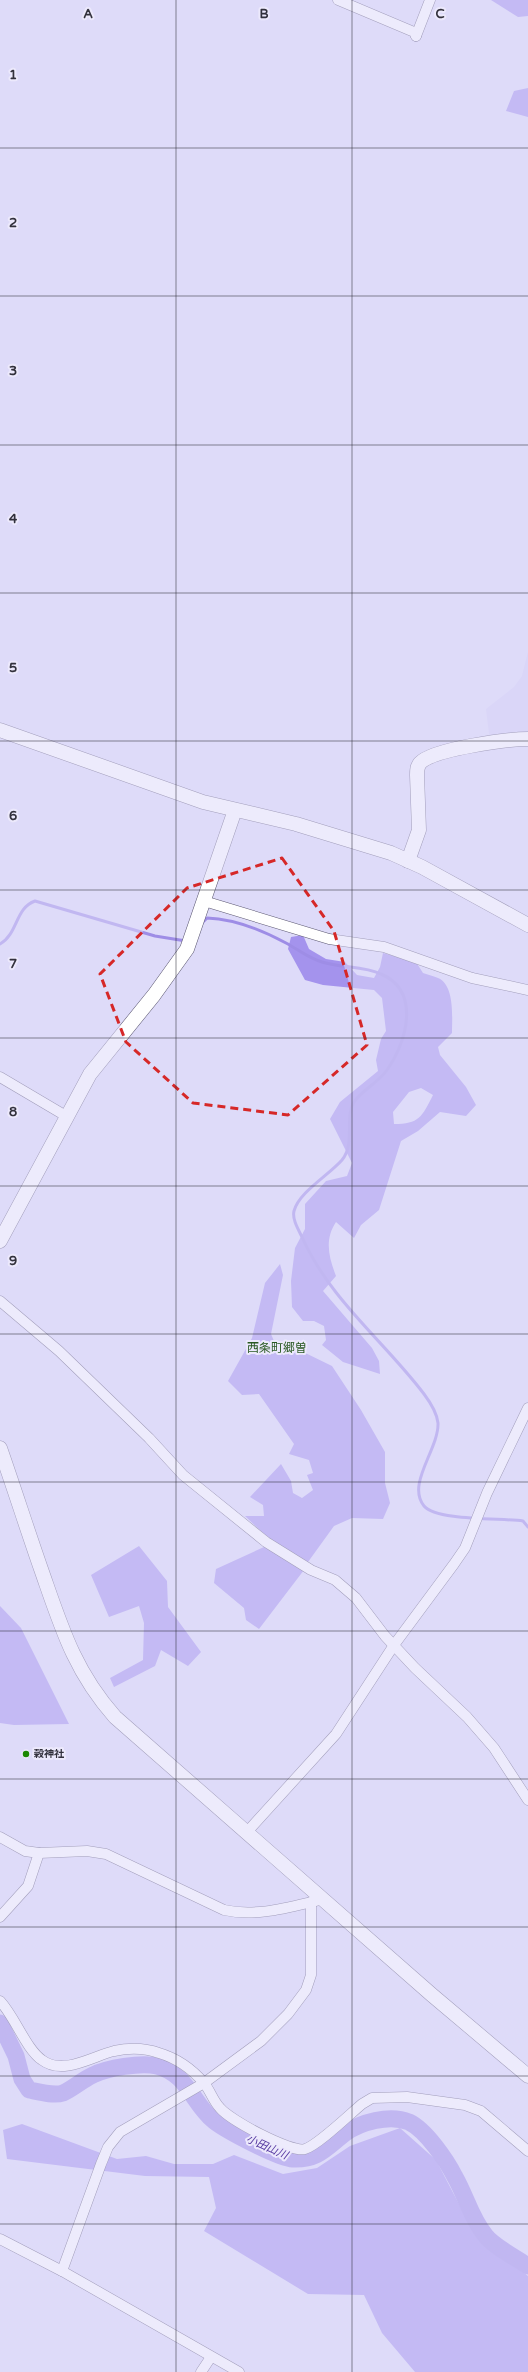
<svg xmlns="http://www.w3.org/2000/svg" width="528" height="2372" font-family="'Varela Round','Noto Sans JP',sans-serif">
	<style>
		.built { fill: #d5d0f6 }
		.forest { fill: #a493ed; fill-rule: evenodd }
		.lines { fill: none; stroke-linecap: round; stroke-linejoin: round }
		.stream { stroke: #9e8de6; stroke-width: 3 }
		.river { stroke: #9e8de6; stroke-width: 17 }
		.street-casing { stroke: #5b5771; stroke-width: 11 }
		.secondary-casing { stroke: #5b5771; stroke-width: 15 }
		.street { stroke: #fff; stroke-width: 10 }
		.secondary { stroke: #fff; stroke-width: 14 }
		.marked { fill: none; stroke: #d62828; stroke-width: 3; stroke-dasharray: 8 5; stroke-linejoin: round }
		.grid { fill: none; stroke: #32313c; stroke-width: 1; stroke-opacity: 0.55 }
		.poi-dot { fill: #1a8802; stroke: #ece9fc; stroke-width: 1.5 }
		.labels { text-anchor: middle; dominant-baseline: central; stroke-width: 4; stroke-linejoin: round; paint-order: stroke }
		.poi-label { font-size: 10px; font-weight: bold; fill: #32313c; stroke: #ece9fc; text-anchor: start }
		.water-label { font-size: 11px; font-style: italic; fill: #573aa1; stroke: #ece9fc }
		.quarter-label { font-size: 12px; fill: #285821; stroke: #ece9fc }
		.grid-label { font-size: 13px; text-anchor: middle; font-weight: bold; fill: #32313c; stroke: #ece9fc; stroke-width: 4; stroke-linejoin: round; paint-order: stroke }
	</style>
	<rect width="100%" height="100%" fill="#dedbf9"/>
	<!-- built -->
	<polygon class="built" points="528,652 528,745 491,749 486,709 514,687 522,676"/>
	<!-- forest -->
	<g class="forest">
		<polygon points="491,0 528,0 528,16 518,17"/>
		<polygon points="528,88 528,117 506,111 514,91"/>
		<path d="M303 935 309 949 326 959 345 962 357 975 374 978 380 967 383 953 416 962 423 973C428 975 434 976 438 978 455 985 452 1018 452 1033L438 1047 440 1055 466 1087 476 1105 466 1116 440 1112 418 1131 401 1141 379 1210 361 1225 354 1238 336 1222C324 1240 329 1258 336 1276L323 1291 372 1348 379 1361 380 1374 343 1362 322 1345 326 1340 324 1326 314 1321H303L292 1307 291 1281 295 1248 305 1229V1204L326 1181 347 1176 352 1163 330 1119 340 1102 378 1071 376 1060 381 1039 386 1031 382 998 374 990 323 985 305 980 288 949 291 937ZM421 1088 433 1095C422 1117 419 1124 394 1124L393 1112 409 1092Z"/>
		<polygon points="280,1264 283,1275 271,1334 277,1348 293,1347 332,1366 361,1410 385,1452 385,1483 390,1503 383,1519 352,1518 334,1526 308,1562 267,1537 245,1516 264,1516 263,1505 250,1497 281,1464 291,1481 293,1493 302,1498 313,1490 307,1475 313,1473 309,1460 289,1454 294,1444 259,1394 242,1395 228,1381 252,1338 265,1283"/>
		<polygon points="139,1546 167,1581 168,1607 201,1652 188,1666 161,1650 155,1666 114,1687 110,1678 143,1660 144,1623 139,1606 109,1617 91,1575"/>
		<polygon points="264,1547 304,1570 259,1629 246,1620 244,1608 214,1583 216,1569"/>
		<polygon points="0,1606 21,1628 69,1724 14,1725 0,1723"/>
		<polygon points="22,2124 117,2159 146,2156 174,2164 213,2164 234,2155 283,2174 317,2168 350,2146 400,2128 436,2160 472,2229 528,2276 528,2372 415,2372 382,2333 364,2295 308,2294 204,2231 216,2208 209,2177 145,2176 7,2159 3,2130"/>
	</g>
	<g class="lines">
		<!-- stream -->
		<g class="stream">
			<path d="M202 923 207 918C233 919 262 930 286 943 299 950 308 958 322 962 341 968 364 966 381 974 421 991 407 1042 387 1070 378 1083 362 1090 354 1102 344 1118 356 1143 342 1160 329 1175 299 1192 294 1211 292 1219 298 1229 302 1237 330 1300 384 1341 424 1394 430 1402 437 1413 438 1423 439 1449 406 1484 424 1506 436 1521 502 1518 523 1521L528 1527"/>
			<path d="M0 944C18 934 15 908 35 901L155 936 186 941"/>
		</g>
		<!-- river -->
		<path class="river" d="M0 2023 16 2056 22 2079 29 2090C39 2092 54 2096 63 2093 74 2088 82 2080 93 2075 107 2068 141 2062 157 2066 188 2074 192 2103 214 2121 227 2131 278 2158 293 2159 318 2160 326 2148 344 2134 360 2122 390 2114 409 2122 426 2130 447 2161 455 2177 466 2196 471 2218 485 2235 493 2246 516 2258 528 2266"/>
		<defs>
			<g id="street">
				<polyline points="338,0 414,32 416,36"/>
				<polyline points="416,36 430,0"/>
				<polyline points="204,901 329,939 384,947 472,978 528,990"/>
				<polyline points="0,1077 66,1116"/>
				<polyline points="0,1301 59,1351 149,1438 183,1475 266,1542 311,1570 335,1580 356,1598 385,1636 415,1668 467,1717 494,1748 528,1800"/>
				<polyline points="246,1833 336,1734 394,1645 454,1564 465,1548 487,1493 528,1408"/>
				<path d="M0 1837 25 1851 39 1853 87 1851 106 1854 224 1910C255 1917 286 1908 316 1901"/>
				<polyline points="0,1917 28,1886 39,1853"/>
				<path d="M0 2001C15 2017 26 2049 42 2060 63 2076 93 2056 114 2051 128 2048 145 2048 159 2053 176 2058 192 2069 204 2083 210 2090 213 2101 220 2108 230 2120 291 2153 305 2149 318 2145 350 2114 362 2104L372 2098 407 2097 465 2105 481 2111 528 2151"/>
				<polyline points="0,2239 62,2271 239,2372"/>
				<polyline points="62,2271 101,2164 108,2147 120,2132 204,2083 261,2041 288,2014 306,1990 311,1975 311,1902"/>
				<polyline points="201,2372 211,2357"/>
			</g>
			<g id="secondary">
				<polyline points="0,730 203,802 296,824 391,853 422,867 528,925"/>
				<path d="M408 861 419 830 417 775C417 770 417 767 420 763 433 749 508 739 528 739"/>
				<polyline points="0,1241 90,1074 154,995 187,949 235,810"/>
				<path d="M0 1448C14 1488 27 1529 41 1569 61 1626 74 1671 115 1717L432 1995 528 2076"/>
			</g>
		</defs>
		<!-- street casing -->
		<use href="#street" class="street-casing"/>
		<!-- secondary casing -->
		<use href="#secondary" class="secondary-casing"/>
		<!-- street -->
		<use href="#street" class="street"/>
		<!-- secondary -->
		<use href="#secondary" class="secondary"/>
	</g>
	<!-- marked area -->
	<path d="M0 0H528V2372H0ZM282 858 334 931 367 1045 288 1115 193 1103 126 1042 100 974 187 888Z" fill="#dedbf9" fill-opacity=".55" fill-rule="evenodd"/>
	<path class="marked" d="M282 858 334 931 367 1045 288 1115 193 1103 126 1042 100 974 187 888Z"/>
	<!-- grid -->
	<path class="grid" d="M176 0V2372M352 0V2372M0 148H528M0 296H528M0 445H528M0 593H528M0 741H528M0 890H528M0 1038H528M0 1186H528M0 1334H528M0 1482H528M0 1631H528M0 1779H528M0 1927H528M0 2076H528M0 2224H528"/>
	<!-- markers -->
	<circle class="poi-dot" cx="26" cy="1754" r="4"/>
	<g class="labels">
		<!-- poi labels -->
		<g class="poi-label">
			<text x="34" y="1754">穀神社</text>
		</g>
		<!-- water labels -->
		<g class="water-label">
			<text transform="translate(267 2147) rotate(24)">小田山川</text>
		</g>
		<!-- quarter labels -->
		<g class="quarter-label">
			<text x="277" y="1348">西条町郷曽</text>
		</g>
	</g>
	<g class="grid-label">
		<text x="88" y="18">A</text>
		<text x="264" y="18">B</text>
		<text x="440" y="18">C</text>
		<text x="13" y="79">1</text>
		<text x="13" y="227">2</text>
		<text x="13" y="375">3</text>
		<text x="13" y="523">4</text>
		<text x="13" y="672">5</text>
		<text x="13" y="820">6</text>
		<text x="13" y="968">7</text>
		<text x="13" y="1116">8</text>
		<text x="13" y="1265">9</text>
	</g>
</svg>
